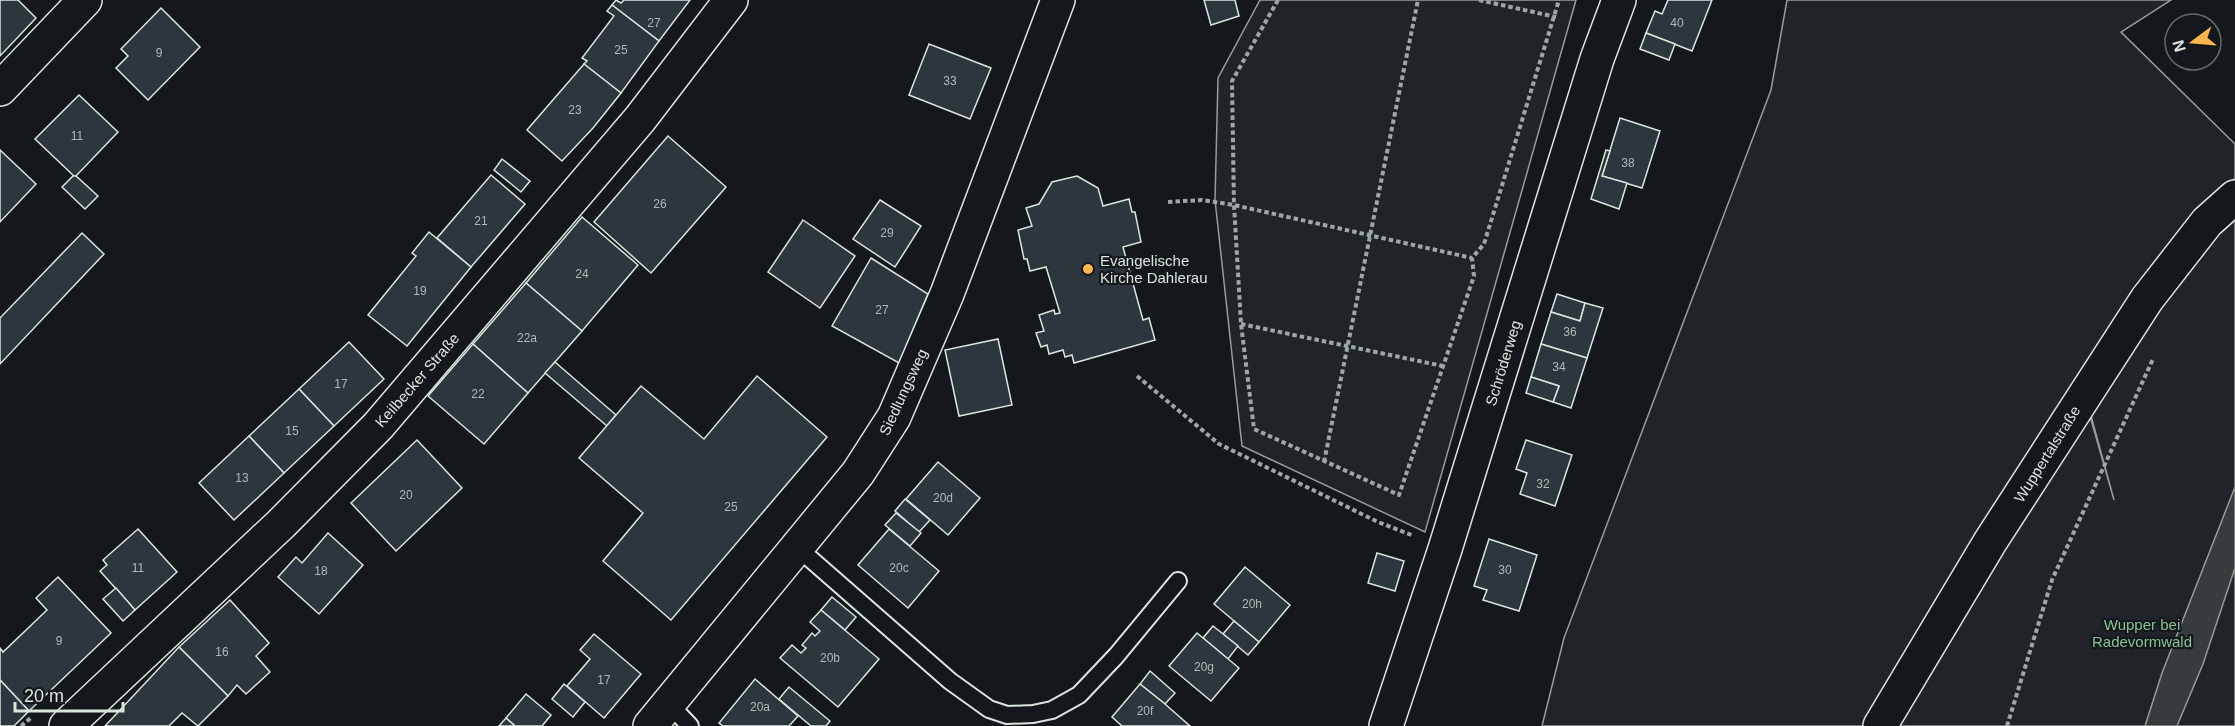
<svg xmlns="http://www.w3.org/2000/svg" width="2235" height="726" font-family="Helvetica,sans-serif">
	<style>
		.green { fill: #202428; stroke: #939e99; stroke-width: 1.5 }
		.water { fill: #363b3e; stroke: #939e99; stroke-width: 1.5 }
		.building { fill: #2c363c; stroke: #d8e6dc; stroke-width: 1.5 }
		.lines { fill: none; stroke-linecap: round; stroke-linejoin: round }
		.lane-casing { stroke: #d8e6dc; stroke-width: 20 }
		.street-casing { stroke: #d8e6dc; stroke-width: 36 }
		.secondary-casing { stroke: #d8e6dc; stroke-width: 36 }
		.path { stroke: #9da8a2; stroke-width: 4; stroke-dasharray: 4.5 3; stroke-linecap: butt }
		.lane { stroke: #14181c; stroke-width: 16 }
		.street { stroke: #14181c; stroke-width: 33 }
		.secondary { stroke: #14181c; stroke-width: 33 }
		.poi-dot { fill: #ffb74d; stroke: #14181c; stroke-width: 2 }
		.labels { text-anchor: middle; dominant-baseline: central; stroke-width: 4.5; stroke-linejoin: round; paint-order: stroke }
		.number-label { font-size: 12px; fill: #adbab4 }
		.poi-label { font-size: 15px; fill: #d8e6dc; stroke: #14181c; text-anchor: start }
		.street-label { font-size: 15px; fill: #d8e6dc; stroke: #14181c }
		.park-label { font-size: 15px; fill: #8ac095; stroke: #14181c }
	</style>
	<rect width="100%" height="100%" fill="#14181c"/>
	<!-- green -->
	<g class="green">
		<polygon points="1260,0 1576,0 1425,532 1242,446 1215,200 1218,78"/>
		<polygon points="1787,0 2171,0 2121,32 2235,144 2235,178 2143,288 1871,726 1542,726 1564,638 1771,90"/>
		<polygon points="2235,211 2235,726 1889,726 2086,402 2114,500 2087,401"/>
	</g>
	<!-- water -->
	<polygon class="water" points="2235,487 2235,568 2203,664 2177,726 2145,726 2162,673"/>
	<!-- building -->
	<g class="building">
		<polygon points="0,0 18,0 36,18 0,56"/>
		<polygon points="616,0 621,3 624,0 690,0 659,41 612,5"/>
		<polygon points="1204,0 1235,0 1239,16 1211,25"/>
		<polygon points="1668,0 1712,0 1692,51 1646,33 1655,11 1662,14"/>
		<polygon points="612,5 659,41 621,93 584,64 587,61 582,58 614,16 607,11"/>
		<polygon points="161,8 200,47 148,100 116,68 128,56 121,49"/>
		<polygon points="1646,33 1675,44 1669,60 1640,49"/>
		<polygon points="929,44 991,68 970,119 909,95"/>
		<polygon points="584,64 621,93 593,128 562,161 527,130"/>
		<polygon points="79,95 118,132 75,177 35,139"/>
		<polygon points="1620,118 1660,131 1642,188 1602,176"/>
		<polygon points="668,136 726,187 651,273 594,222"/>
		<polygon points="0,150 36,184 0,222"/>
		<polygon points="1606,150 1610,151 1602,176 1627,183 1619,209 1591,199"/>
		<polygon points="502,159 530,181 521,192 494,170"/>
		<polygon points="491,175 525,204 471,267 437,238"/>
		<polygon points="73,176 76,176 98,196 85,209 62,187"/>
		<polygon points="1077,176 1098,188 1103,206 1129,199 1132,212 1135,212 1141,242 1123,247 1143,320 1149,318 1155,340 1074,363 1072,355 1065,357 1063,350 1049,354 1047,345 1041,347 1036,333 1044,331 1039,315 1054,310 1055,314 1060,313 1046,267 1030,271 1027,259 1024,259 1018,230 1032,226 1026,208 1039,204 1052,182"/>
		<polygon points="880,200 921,226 895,267 853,239"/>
		<polygon points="582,217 638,265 582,331 526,283"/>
		<polygon points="803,220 855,256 820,308 768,272"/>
		<polygon points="429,232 471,267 407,346 368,315 416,256 412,253"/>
		<polygon points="82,233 104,254 0,364 0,318"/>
		<polygon points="871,258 928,294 899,363 832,326"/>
		<polygon points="526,283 582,331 528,393 473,344"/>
		<polygon points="1557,294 1585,303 1580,321 1551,312"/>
		<polygon points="1585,303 1603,308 1587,358 1541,344 1551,312 1580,321"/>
		<polygon points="998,339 1012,405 959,416 945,350"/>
		<polygon points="349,342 384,379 334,426 299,389"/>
		<polygon points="473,344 528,393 484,444 428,396"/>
		<polygon points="1541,344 1587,358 1571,408 1553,402 1559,386 1531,377"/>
		<polygon points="555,362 616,415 607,426 545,373"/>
		<polygon points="757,376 827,437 671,620 603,561 643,513 579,458 641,386 704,439"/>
		<polygon points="1531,377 1559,386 1553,402 1526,393"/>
		<polygon points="299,389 334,426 284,473 249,436"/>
		<polygon points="249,436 284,473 234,520 199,483"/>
		<polygon points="417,440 462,488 396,551 351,503"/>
		<polygon points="1526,440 1572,455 1555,506 1520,494 1527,473 1516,469"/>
		<polygon points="938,462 980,498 948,535 906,499"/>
		<polygon points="905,499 930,520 919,532 895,511"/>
		<polygon points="896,513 921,533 910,546 885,525"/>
		<polygon points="138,529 177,572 135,610 100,571 107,565 103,560"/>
		<polygon points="889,529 939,571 908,608 858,565"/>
		<polygon points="328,533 363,565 319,614 278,577 296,557 302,563"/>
		<polygon points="1489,539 1537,555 1519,611 1483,600 1487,590 1474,586"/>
		<polygon points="1377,553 1404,561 1395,591 1368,583"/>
		<polygon points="1245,567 1290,605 1259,642 1214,604"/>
		<polygon points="58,577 111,633 29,711 0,680 0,648 3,652 47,610 36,598"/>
		<polygon points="116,588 135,610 123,621 103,599"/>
		<polygon points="832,597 856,617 845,630 821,610"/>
		<polygon points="230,600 269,643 256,656 270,672 246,694 237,685 228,696 179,647"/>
		<polygon points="821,610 879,659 838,707 780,658 792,645 801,653 806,648 802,645 812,633 815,636 820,631 810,622"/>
		<polygon points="1234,621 1259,642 1248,655 1223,634"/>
		<polygon points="1213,626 1238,646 1228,659 1203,638"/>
		<polygon points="1197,633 1239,668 1211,701 1169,666"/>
		<polygon points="594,634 641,674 604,718 567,686 590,659 580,650"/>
		<polygon points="179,647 228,696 198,726 182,713 169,726 105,726"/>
		<polygon points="1150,671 1175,693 1165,704 1140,684"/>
		<polygon points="755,679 798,716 789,726 723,726 719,723"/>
		<polygon points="0,680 29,711 14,726 0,726"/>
		<polygon points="564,684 585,702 573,717 552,699"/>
		<polygon points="1140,684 1165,704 1190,726 1122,726 1112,717"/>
		<polygon points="789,687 830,721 826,726 811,726 779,699"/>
		<polygon points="526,694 551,715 542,726 515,726 506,718"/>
		<polygon points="506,718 515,726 499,726"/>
	</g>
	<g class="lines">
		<defs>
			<g id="lane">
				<polyline points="798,548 950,681 989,709 1007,715 1033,714 1052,710 1079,695 1116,656 1178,581"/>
				<polyline points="668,703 690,726"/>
			</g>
			<polyline id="street" points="650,726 858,473 894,417 947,294 1058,0"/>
			<g id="secondary">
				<polyline points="0,89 85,0"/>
				<polyline points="66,726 281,524 378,426 640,119 731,0"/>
				<polyline points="1386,726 1445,549 1597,59 1619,0"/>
				<polyline points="1880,726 1990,542 2147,299 2207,222 2235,197"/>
			</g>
		</defs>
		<!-- lane casing -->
		<use href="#lane" class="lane-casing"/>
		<!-- street casing -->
		<use href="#street" class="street-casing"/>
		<!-- secondary casing -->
		<use href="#secondary" class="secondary-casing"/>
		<!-- path -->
		<g class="path">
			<polyline points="1278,0 1232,81 1234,205 1241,324 1254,429 1399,495 1474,276 1472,258 1484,244 1559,0"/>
			<polyline points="1479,0 1556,17"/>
			<polyline points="1168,202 1202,200 1234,205 1472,258"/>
			<polyline points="1241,324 1443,366"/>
			<polyline points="1137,376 1219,444 1378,522 1414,536"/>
			<polyline points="1324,462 1418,0"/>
			<polyline points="21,726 32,717"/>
			<polyline points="2007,726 2052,580 2153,359"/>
		</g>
		<!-- lane -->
		<use href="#lane" class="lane"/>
		<!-- street -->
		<use href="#street" class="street"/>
		<!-- secondary -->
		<use href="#secondary" class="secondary"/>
	</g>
	<!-- markers -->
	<circle class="poi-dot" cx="1088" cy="269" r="6"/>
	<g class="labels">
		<!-- number labels -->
		<g class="number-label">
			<text x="654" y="23">27</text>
			<text x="1677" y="23">40</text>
			<text x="621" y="50">25</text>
			<text x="159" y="53">9</text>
			<text x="950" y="81">33</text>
			<text x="575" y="110">23</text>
			<text x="77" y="136">11</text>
			<text x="1628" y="163">38</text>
			<text x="660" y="204">26</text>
			<text x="481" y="221">21</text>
			<text x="887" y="233">29</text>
			<text x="582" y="274">24</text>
			<text x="420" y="291">19</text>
			<text x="882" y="310">27</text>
			<text x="1570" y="332">36</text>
			<text x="527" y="338">22a</text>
			<text x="1559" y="367">34</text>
			<text x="341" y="384">17</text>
			<text x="478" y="394">22</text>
			<text x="292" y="431">15</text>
			<text x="242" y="478">13</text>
			<text x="1543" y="484">32</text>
			<text x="406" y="495">20</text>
			<text x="943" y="498">20d</text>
			<text x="731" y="507">25</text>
			<text x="138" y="568">11</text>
			<text x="899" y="568">20c</text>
			<text x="1505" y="570">30</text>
			<text x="321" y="571">18</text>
			<text x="1252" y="604">20h</text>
			<text x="59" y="641">9</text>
			<text x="222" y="652">16</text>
			<text x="830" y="658">20b</text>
			<text x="1204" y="667">20g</text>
			<text x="604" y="680">17</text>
			<text x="760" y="707">20a</text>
			<text x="1145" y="711">20f</text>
		</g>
		<!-- poi labels -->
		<g class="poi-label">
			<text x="1100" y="260">Evangelische<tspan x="1100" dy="17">Kirche Dahlerau</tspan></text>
		</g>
		<!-- street labels -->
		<g class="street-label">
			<text transform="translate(1503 363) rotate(-73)">Schröderweg</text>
			<text transform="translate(417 380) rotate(-49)">Keilbecker Straße</text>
			<text transform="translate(903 392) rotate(-65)">Siedlungsweg</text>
			<text transform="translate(2047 454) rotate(-58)">Wuppertalstraße</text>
		</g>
		<!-- park labels -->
		<g class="park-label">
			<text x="2142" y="624">Wupper bei<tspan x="2142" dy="17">Radevormwald</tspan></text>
		</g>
	</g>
	<!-- north arrow -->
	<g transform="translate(2193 42) rotate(254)"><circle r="28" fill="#14181c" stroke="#626a69" stroke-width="1.5"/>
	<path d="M0-4.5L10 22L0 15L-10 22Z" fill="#ffb74d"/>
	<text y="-9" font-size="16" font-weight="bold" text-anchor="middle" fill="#d8e6dc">N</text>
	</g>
	<!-- scale -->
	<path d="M15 702v9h108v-9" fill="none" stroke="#d8e6dc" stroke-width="3"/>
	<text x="24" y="702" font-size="18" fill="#d8e6dc" stroke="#14181c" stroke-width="4.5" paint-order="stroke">20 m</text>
</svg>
